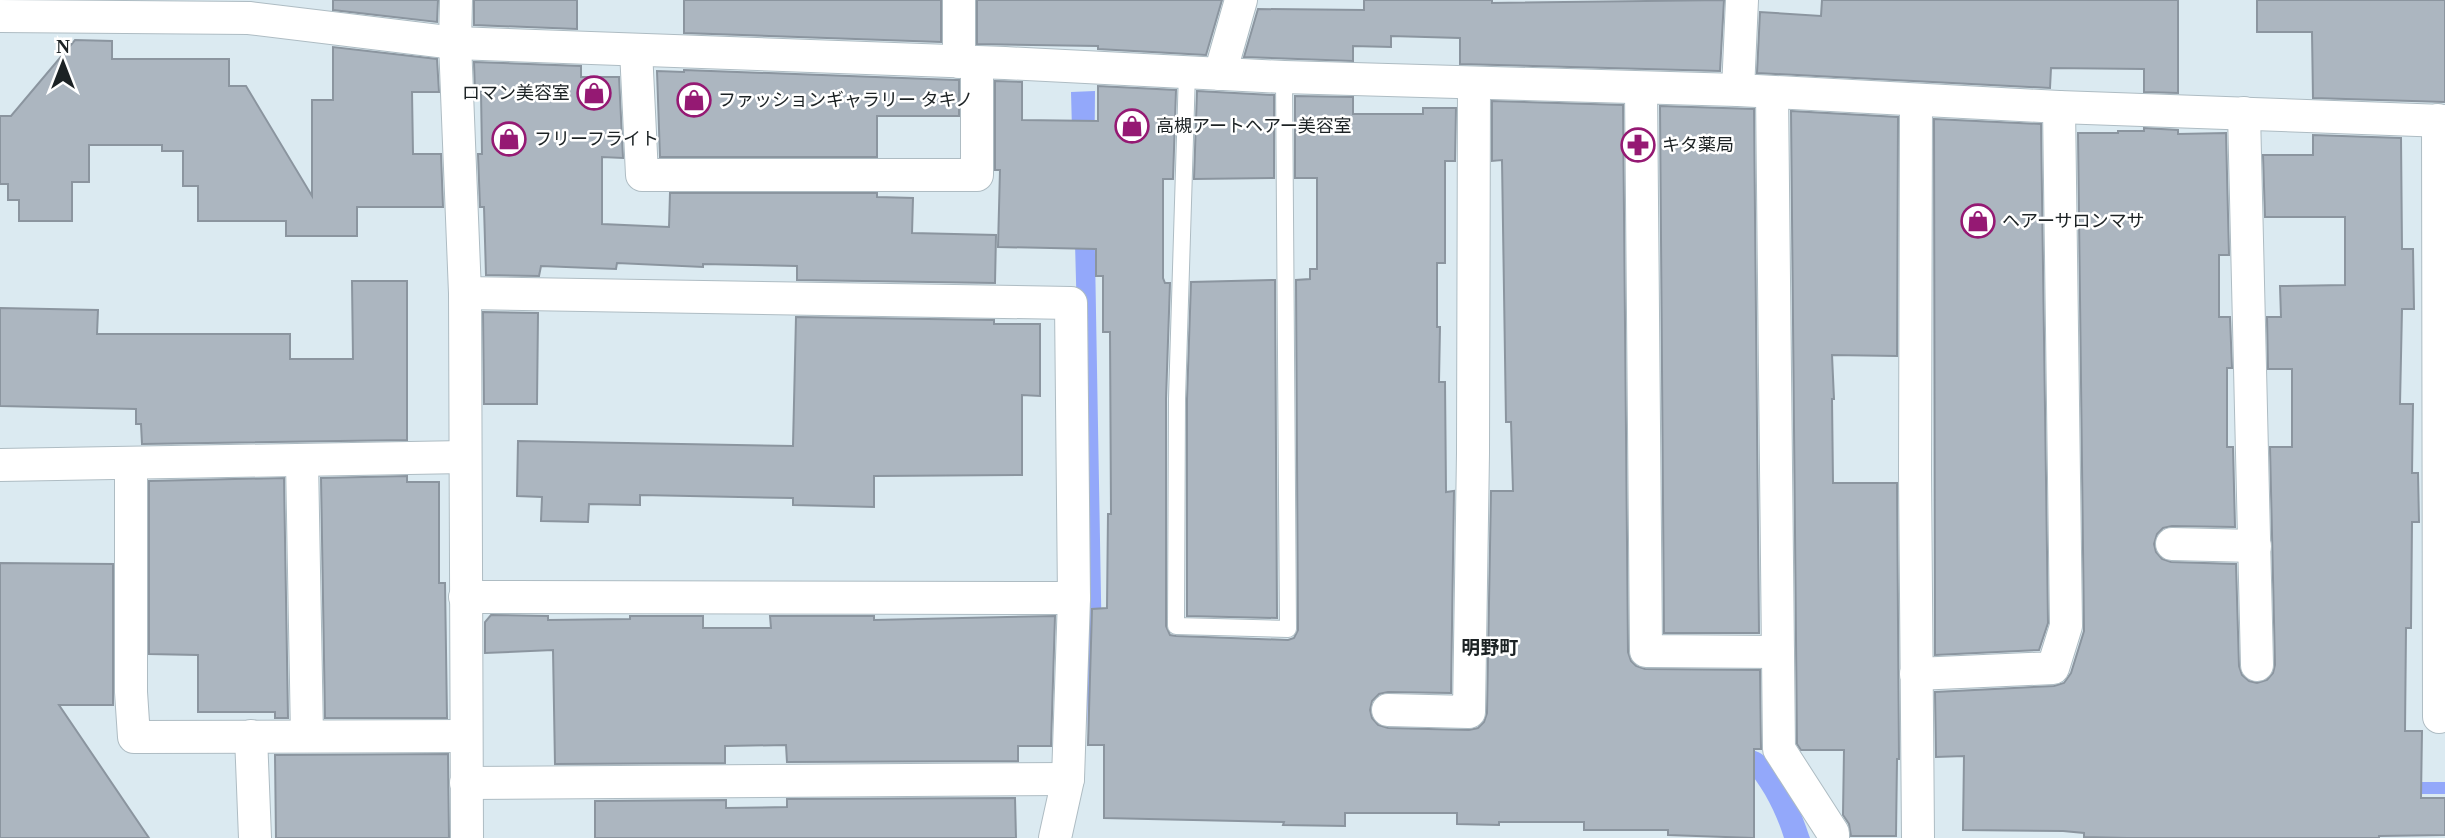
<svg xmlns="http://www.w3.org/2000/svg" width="2445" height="838" font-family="'Times New Roman','Noto Sans JP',serif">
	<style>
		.water { fill: #93a8fa }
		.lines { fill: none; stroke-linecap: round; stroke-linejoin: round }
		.stream { stroke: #93a8fa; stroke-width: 12 }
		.building { fill: #acb6c0; stroke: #8b959f; stroke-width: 2 }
		.lane-casing { stroke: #aebcc3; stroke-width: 18 }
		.street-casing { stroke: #aebcc3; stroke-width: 34 }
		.lane { stroke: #fff; stroke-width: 16 }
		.street { stroke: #fff; stroke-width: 32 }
		.labels { text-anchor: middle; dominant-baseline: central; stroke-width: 5; stroke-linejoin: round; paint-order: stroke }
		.poi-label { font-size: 18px; fill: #1c2224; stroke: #fff; text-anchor: start }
		.neighbourhood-label { font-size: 19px; font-weight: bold; fill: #1c2224; stroke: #fff }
	</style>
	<rect width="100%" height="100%" fill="#dbeaf1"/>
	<!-- water -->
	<path class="water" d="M1095 91 1094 198 1103 711 1114 718 1742 747C1749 749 1758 751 1763 755 1784 767 1803 816 1810 838H1784C1776 812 1763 787 1745 767L1088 733 1071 92Z"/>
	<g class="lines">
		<!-- stream -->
		<polyline class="stream" points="2417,788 2445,788"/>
	</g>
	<!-- building -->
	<g class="building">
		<polygon points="333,0 438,0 437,22 333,10"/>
		<polygon points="474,0 577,0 577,29 474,25"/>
		<polygon points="684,0 941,0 941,42 684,33"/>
		<polygon points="977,0 1222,0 1206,55 1098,49 1098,46 977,44"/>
		<polygon points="1364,0 1492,0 1492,3 1724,0 1720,71 1460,64 1460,38 1391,36 1391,47 1353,46 1353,61 1244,57 1258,9 1364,10"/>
		<polygon points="1822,0 2178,0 2178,93 2144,92 2144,69 2051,68 2050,88 1757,73 1760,12 1821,16"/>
		<polygon points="2257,0 2445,0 2445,102 2313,98 2312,32 2257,32"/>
		<polygon points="75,40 112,41 112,59 229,59 229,86 246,86 312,196 312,100 333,100 333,47 437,59 439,92 412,92 413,154 441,154 443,207 357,207 357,236 286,236 286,221 198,221 198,186 183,186 183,151 162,151 162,145 89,145 89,182 72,182 72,221 19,221 19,200 8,200 8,184 0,184 0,116 11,116"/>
		<polygon points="474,62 581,66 581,77 619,77 623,158 602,157 602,224 669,227 670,193 877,193 877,197 913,198 912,233 996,235 995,283 797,280 797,266 703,264 703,267 617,263 616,269 541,266 539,276 486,275 484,207 480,207 478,154 482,154 481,92 475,92"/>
		<polygon points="684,70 956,80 959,80 959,116 877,116 877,157 660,157 657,71 684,72"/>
		<polygon points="995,81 1022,82 1022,120 1098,121 1098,86 1176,90 1173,179 1163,179 1163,278 1165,283 1170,283 1166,399 1166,626 1170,635 1176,636 1288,640 1294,638 1298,630 1296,280 1310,279 1310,269 1317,269 1317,178 1295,178 1295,96 1353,97 1353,114 1423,114 1423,108 1456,108 1455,161 1445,161 1445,263 1437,263 1437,327 1440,327 1439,382 1445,382 1446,492 1454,491 1451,693 1388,692 1379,694 1372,701 1370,710 1372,718 1378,725 1388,728 1469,730 1478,728 1484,722 1487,713 1491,491 1513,491 1511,422 1506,422 1502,160 1492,161 1492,101 1623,105 1628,652 1631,661 1636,666 1645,669 1760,670 1761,749 1754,749 1754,838 1668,835 1668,830 1584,830 1584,822 1499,822 1499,825 1457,824 1457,813 1345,813 1345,826 1283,825 1284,822 1104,818 1104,745 1088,745 1092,609 1107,608 1108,514 1111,514 1110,332 1103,332 1103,276 1096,276 1096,249 998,247 1000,170 995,170"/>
		<polygon points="1197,91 1274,95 1274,178 1194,179"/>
		<polygon points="1660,106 1754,109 1759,633 1664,633"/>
		<polygon points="1791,111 1898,117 1897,356 1832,355 1834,399 1832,399 1833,483 1897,483 1899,759 1897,759 1896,836 1851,836 1849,824 1843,815 1844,750 1801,750 1797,744"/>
		<polygon points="1934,119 2041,124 2048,623 2039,650 1935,655"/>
		<polygon points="2144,128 2178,130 2178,134 2226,133 2229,255 2219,255 2219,317 2230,317 2232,368 2227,368 2227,447 2233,447 2235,527 2172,526 2163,528 2157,534 2154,544 2156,552 2162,559 2171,562 2236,564 2239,666 2242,675 2249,681 2257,683 2267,680 2273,673 2275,665 2270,447 2292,447 2292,369 2268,369 2267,317 2281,317 2280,286 2345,285 2345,217 2265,217 2263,155 2313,155 2313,135 2401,138 2402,249 2413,249 2414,309 2402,309 2400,404 2413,404 2412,473 2418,473 2419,522 2412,522 2411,628 2406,628 2405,731 2422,731 2421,798 2445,798 2445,835 2379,836 2379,838 2127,838 2084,837 2084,833 2063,831 1963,830 1964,756 1936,757 1935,692 2054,686 2064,683 2071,673 2084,631 2078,133 2118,133 2118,131 2144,131"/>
		<polygon points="1275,280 1277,618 1187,616 1187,399 1191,282"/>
		<polygon points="352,281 407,281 407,440 142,444 141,424 136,424 136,409 0,406 0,308 98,310 97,334 290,334 290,359 353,359"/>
		<polygon points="483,312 538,313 537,404 484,404"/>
		<polygon points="796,317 994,320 994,324 1040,324 1040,396 1022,395 1022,475 874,476 874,507 793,505 793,498 640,495 640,505 589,504 588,522 541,521 542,497 517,496 518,441 793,446"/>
		<polygon points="407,476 407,482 439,482 439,583 445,583 447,718 325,718 321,478"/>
		<polygon points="284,478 288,718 275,718 275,712 198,712 198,655 149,654 149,481"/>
		<polygon points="0,563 113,564 113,705 59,705 149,838 0,838"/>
		<polygon points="491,615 548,616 548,620 630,619 630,616 703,616 703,628 771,628 770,616 874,616 874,620 1055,616 1051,746 1018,746 1018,761 787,762 786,745 725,746 725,763 555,764 553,650 485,653 485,622"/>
		<polygon points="448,754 449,838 276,838 275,755"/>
		<polygon points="1015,798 1016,838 595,838 595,801 726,800 726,808 787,807 787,799"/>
	</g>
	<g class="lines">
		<defs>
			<polyline id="lane" points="1187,72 1177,399 1176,626 1288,629 1284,77"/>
			<g id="street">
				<polyline points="456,0 455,43 465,293 467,838"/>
				<polyline points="959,0 959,62"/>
				<polyline points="0,16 249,18 455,43 1005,63 1284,77 1738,90 2059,107 2445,121"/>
				<polyline points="636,50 642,175 977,175 977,63"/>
				<polyline points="1220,74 1241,0"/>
				<polyline points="1641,88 1646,651 1778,652"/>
				<polyline points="1738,90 1742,0"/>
				<polyline points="1772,92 1779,749 1833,833 1833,838"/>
				<polyline points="1916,100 1915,473 1918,838"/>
				<polyline points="2244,113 2257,665"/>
				<polyline points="2438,120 2439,717"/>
				<polyline points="465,293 1071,303 1074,598 1068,779 1055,838"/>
				<polyline points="302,460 307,736"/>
				<polyline points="131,463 131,692 134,737 465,736"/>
				<polyline points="0,465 465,457"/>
				<polyline points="2172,544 2255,546"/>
				<polyline points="465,597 1074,598"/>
				<polyline points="1916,674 2053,668 2066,626 2059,107"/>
				<polyline points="1388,710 1469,712 1473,453 1474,84"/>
				<polyline points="251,736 255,838"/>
				<polyline points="466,783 1068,779"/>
			</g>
		</defs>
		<!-- lane casing -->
		<use href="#lane" class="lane-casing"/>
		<!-- street casing -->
		<use href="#street" class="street-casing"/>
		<!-- lane -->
		<use href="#lane" class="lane"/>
		<!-- street -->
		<use href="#street" class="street"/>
	</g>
	<!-- icons -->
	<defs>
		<symbol id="shop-ring" viewBox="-11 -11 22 22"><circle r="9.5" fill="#fff" stroke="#951973" stroke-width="1.5"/><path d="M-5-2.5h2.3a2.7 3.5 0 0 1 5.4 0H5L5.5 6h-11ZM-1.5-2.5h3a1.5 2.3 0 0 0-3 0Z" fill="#951973"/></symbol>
		<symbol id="pharmacy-ring" viewBox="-11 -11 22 22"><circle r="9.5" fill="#fff" stroke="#951973" stroke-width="1.5"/><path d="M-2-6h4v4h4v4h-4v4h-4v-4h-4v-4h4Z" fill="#951973"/></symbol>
	</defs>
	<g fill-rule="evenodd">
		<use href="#shop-ring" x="575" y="74" width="38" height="38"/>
		<use href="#shop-ring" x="675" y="81" width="38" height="38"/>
		<use href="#shop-ring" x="1113" y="107" width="38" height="38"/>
		<use href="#shop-ring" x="490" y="120" width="38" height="38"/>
		<use href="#pharmacy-ring" x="1619" y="126" width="38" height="38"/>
		<use href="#shop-ring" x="1959" y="202" width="38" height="38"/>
	</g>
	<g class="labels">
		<!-- poi labels -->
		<g class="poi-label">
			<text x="570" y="93" text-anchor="end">ロマン美容室</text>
			<text x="718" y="100">ファッションギャラリー タキノ</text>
			<text x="1156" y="126">高槻アートヘアー美容室</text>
			<text x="534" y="139">フリーフライト</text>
			<text x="1662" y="145">キタ薬局</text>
			<text x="2002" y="221">ヘアーサロンマサ</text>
		</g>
		<!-- neighbourhood labels -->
		<g class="neighbourhood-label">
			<text x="1490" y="647">明野町</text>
		</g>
	</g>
	<!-- north arrow -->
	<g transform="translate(63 63)" stroke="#ffffff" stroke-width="5" paint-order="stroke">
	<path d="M0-5L12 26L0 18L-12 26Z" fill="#1c2224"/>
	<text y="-10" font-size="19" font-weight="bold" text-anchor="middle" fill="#1c2224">N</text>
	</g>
</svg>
